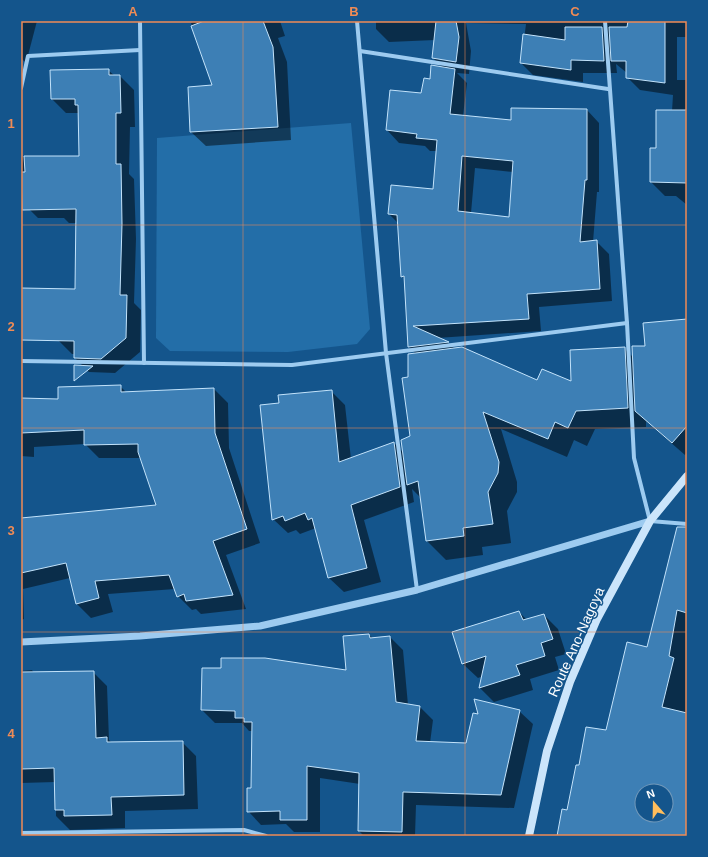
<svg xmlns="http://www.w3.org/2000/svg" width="708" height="857" font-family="Helvetica,sans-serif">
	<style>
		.green { fill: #236ea8 }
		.shadow { fill: #0007; fill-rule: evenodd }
		.building { fill: #3d7fb5; stroke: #c3e3fb; fill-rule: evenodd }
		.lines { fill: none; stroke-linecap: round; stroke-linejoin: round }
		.minor { stroke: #9dcbf0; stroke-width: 4 }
		.tertiary { stroke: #9dcbf0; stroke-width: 7 }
		.secondary { stroke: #cbe5fb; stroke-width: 8 }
		.grid { fill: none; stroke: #ef8b55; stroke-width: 1; stroke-opacity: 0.55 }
		.labels { text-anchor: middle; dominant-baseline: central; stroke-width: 3; stroke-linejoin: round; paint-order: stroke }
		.street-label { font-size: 14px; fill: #fff; stroke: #14558c }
		.neatline { fill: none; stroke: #ef8b55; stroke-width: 1.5 }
		.grid-label { font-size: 13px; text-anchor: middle; font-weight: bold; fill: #ef8b55 }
	</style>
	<rect width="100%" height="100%" fill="#14558c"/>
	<!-- green -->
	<polygon class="green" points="351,123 370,329 357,344 288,352 170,351 156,338 157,138"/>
	<!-- shadow -->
	<g class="shadow">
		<polygon points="21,21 37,21 26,63 21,58"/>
		<polygon points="195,21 280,21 285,36 278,38 287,62 291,140 206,146 191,132 214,86 191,23"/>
		<path d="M376 21H687V37H677V80H687V205L676 196H665L651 182 657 149 672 111 673 95 640 90 627 77V73L616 64 617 73H583V82L533 75 521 63 526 24 466 23 471 51 469 74 457 73 467 83 463 116 512 122 587 110 599 123V192H597L593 242 596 241 609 254 612 301 539 307 541 331 437 338 448 343 455 349 538 381 572 383 624 348 633 357 687 320V452L685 455 646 421V427L595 429 587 446 574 440 567 457 501 429 517 482V492L507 511 511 543 482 547 483 555 446 560 427 541 421 498 412 489 414 502 364 520 381 582 344 592 329 578 316 528 300 534 296 530 288 533 273 519 280 404 331 391 345 405 351 459 394 443 404 453 411 437 409 378 416 354 409 347 405 279 402 276 399 224 389 214 434 190 437 151H430L425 146 399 143 387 130 422 94 430 80 443 68 433 58 435 40 389 42 376 29ZM475 168 513 172 510 218 471 213Z"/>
		<polygon points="108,70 115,76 120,76 134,90 135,127 130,127 129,174 134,179 136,239 134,303 141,310 140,352 115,373 89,372 75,358 75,354 72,354 58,340 76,290 77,223 69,223 64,218 38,218 23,203 22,157 80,157 79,113 66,113 52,99"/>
		<polygon points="120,386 127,393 214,389 228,403 229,448 260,543 226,555 246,609 201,614 196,609 192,610 178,596 175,589 108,594 113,612 91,618 77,604 70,578 23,589 24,619 21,620 21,529 157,506 141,458 99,458 85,444 34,447 34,457 21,456 21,396 23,399 59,400"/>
		<path d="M687 569V836H558L568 811 579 766 606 731ZM642 791H666V815H642Z"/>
		<polygon points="519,612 527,620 544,615 558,629 566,654 555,657 559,670 530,679 533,690 494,702 480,688 483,676 478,678 463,664"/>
		<polygon points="369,635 373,638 390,637 403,650 408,705 420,707 433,720 430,743 466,744 480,715 519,711 533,724 514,808 416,805 415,836 364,836 359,831 360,784 320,778 320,832 294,832 286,824 261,825 248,811 252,789 253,731 249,731 242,723 215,723 202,710 203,669 347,671"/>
		<polygon points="32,670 34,673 93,672 107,686 109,740 112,743 182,742 196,756 198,809 125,811 125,828 70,830 56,816 56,782 21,783 21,671"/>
	</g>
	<!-- building -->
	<g class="building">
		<polygon points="204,21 263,21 273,47 278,127 190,132 188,87 212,85 191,26"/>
		<polygon points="436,21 456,21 459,37 456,62 432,58"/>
		<polygon points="628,21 665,21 665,83 626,78 626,61 611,61 609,27 627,27"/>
		<polygon points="565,27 602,27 604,61 571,60 571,70 520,63 523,34 565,40"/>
		<path d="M431 65 455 69 450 114 511 120V108L587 109V180H585L580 242 597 240 600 289 527 294 529 319 413 326 449 342 408 347 404 276 401 277 397 215 388 214 391 185 433 189 437 140 416 138 417 134 386 130 390 90 421 93 424 78 430 79ZM462 156 513 161 509 217 458 211Z"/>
		<polygon points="109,69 109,75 120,75 121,113 116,113 116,164 121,164 122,224 120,295 127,295 126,338 101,359 74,358 74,341 21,340 21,288 75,289 76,209 22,210 21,172 25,172 24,156 79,156 78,105 75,105 75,99 51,99 50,70"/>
		<polygon points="656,110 687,110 687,183 650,182 650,148 656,148"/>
		<polygon points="687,319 687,426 672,443 635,411 632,346 645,346 643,323"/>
		<polygon points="462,347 537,380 542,369 571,381 570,350 625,347 628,408 576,411 568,428 555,422 548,439 483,412 499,462 498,473 488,492 493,524 463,528 464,536 426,541 418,481 407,485 401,440 410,436 402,378 408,377 408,354"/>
		<polygon points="74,365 93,366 74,381"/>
		<polygon points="121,385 121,392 214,388 215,433 247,529 213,541 233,595 186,601 184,594 177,597 169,575 95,581 99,598 76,604 66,563 21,573 21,518 156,505 138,452 138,444 84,445 84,430 21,433 21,398 58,399 58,387"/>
		<polygon points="332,390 339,462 394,442 400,487 351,505 367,568 328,578 312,518 308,520 305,513 285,521 283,516 272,520 260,405 279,403 278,395"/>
		<path d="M677 527H687V613L677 610 669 656 674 658 662 707 687 713V836H557L562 809 567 810 576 765H579L586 727 606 730 627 642 647 647ZM642 791H666V815H642Z"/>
		<polygon points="519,611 523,620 544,614 553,639 541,643 545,656 516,665 520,675 479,688 486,656 462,664 452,632"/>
		<polygon points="369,634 370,638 390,636 396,702 420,706 416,741 466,743 473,713 478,714 474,699 520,710 501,795 403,792 402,832 358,831 359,773 307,766 307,820 280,820 280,811 247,812 247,788 251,788 252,722 244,722 244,718 235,718 235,711 201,710 202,668 221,668 221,658 265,658 346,670 343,636"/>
		<polygon points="94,671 96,738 107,737 107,742 183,741 184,795 111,797 112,815 64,816 64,810 55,810 54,768 21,769 21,672"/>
	</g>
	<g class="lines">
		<!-- minor -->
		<g class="minor">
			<polyline points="140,21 144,363"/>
			<polyline points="357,21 386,353 417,590"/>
			<polyline points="605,21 627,323 634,458 650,521 687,524"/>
			<polyline points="360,51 608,89"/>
			<polyline points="21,88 28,56 140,50"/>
			<polyline points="21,361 292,365 627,323"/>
			<polyline points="21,833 244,830 266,836"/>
		</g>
		<!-- tertiary -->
		<polyline class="tertiary" points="21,642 140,636 260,626 417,590 650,521"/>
		<!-- secondary -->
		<polyline class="secondary" points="529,836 547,751 570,682 597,619 650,521 687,476"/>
	</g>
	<!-- grid -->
	<path class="grid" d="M243 21V836M465 21V836M21 225H687M21 428H687M21 632H687"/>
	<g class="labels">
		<!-- street labels -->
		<g class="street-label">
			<text transform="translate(576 642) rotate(-66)">Route Ano-Nagoya</text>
		</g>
	</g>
	<!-- border -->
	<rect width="708" height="857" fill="none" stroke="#14558c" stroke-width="44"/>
	<!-- north arrow -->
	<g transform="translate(654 803) rotate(340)"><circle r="19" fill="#14558c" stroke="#7299ba"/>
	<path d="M0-3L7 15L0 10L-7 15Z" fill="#ffbe5c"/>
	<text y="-6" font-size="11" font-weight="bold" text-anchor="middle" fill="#ffffff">N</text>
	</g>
	<rect x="22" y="22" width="664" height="813" class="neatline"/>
	<g class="grid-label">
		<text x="133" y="16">A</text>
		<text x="354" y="16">B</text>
		<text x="575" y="16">C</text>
		<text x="11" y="128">1</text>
		<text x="11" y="331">2</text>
		<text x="11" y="535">3</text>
		<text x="11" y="738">4</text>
	</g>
</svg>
